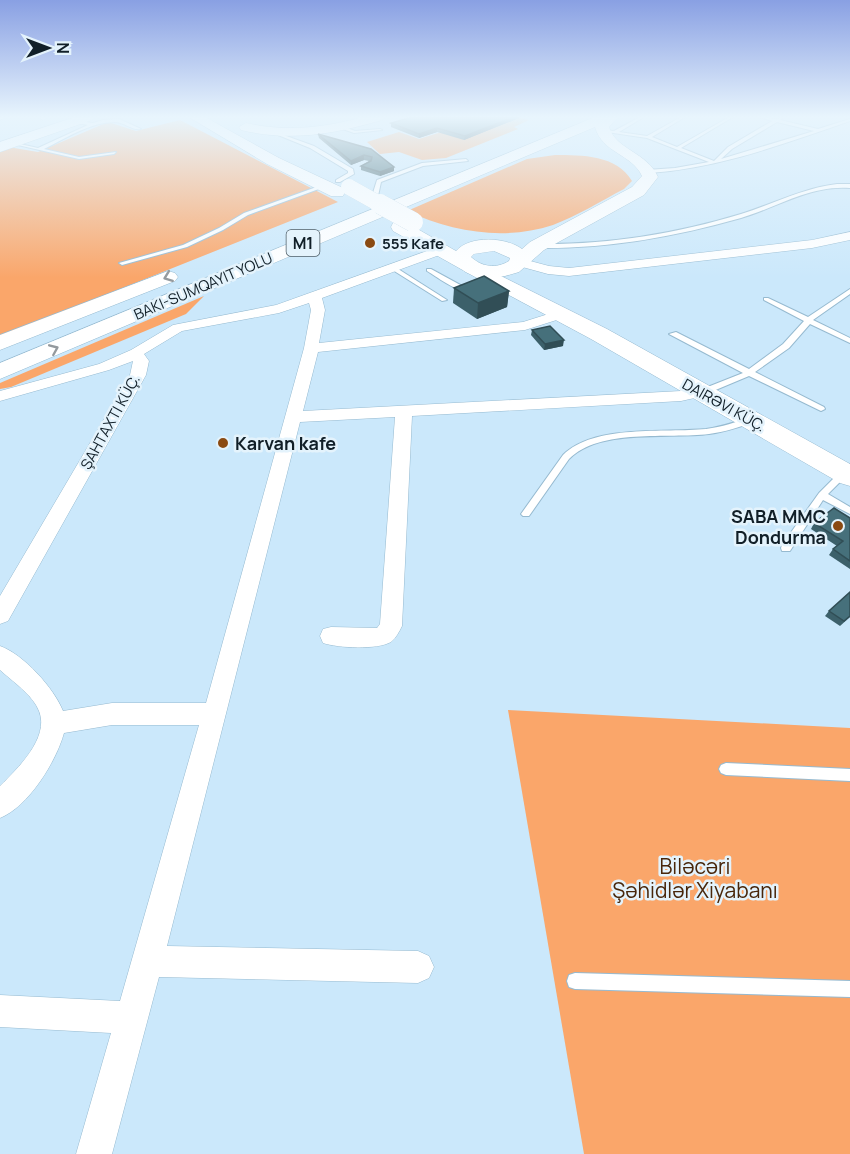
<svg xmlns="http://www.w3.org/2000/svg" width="850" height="1154" font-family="Manrope,sans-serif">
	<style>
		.green { fill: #faa66a }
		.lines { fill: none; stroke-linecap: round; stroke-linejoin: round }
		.lane-casing { stroke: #96bad0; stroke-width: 2 }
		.street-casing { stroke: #96bad0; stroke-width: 1 }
		.primary-casing { stroke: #96bad0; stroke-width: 1 }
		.highway-casing { stroke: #96bad0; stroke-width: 1 }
		.lane { fill: #fff; fill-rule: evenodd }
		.street { fill: #fff; fill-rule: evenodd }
		.primary { fill: #fff; fill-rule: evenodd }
		.highway { fill: #fff; fill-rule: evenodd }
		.highway-bridge-far1-casing { stroke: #96bad0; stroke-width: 16; stroke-linecap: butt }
		.highway-bridge-casing { stroke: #96bad0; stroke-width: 20; stroke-linecap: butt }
		.highway-bridge-far1 { stroke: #fff; stroke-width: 16 }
		.highway-bridge { stroke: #fff; stroke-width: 20 }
		.wall { fill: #3c606a }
		.shaded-wall { fill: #314e56 }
		.building { fill: #46707b; stroke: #314e56; stroke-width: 1.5 }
		.oneway { stroke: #949a9e }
		.poi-dot { fill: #8a4a12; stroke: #e4f3fc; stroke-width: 2 }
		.labels { text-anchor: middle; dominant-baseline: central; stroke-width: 5; stroke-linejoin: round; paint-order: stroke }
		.far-poi-label { font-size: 15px; font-weight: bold; fill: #111f28; stroke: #e4f3fc; text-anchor: start }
		.far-street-label { font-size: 15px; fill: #111f28; stroke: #e4f3fc }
		.shield { fill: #e4f3fc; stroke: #505f68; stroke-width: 1.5 }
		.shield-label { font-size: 16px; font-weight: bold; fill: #111f28 }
		.poi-label { font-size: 18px; font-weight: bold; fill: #111f28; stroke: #e4f3fc; text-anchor: start }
		.near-park-label { font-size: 21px; fill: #48260a; stroke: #e4f3fc }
	</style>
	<rect width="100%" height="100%" fill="#cbe8fb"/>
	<!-- green -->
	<g class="green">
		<polygon points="517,117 529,120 514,127 518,129 446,158 422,160 399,152 380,154 367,142 399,132 419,139 448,130"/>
		<polygon points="180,120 338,202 0,337 0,150 8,147 38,152 108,122 136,131"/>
		<path d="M555 155C582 155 617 155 632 181L624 189C601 201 577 216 553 225 505 241 452 232 407 211L527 159Z"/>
		<polygon points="204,296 186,314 11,387 0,389 0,383"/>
		<polygon points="508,710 850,728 850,1154 584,1154"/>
	</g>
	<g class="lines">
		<defs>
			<g id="lane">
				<path d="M640 117H644L619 132 647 136 681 117H685L652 137 677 147 729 117H733L681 148 714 161 728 147 772 121 760 117 776 119 784 117 780 120 818 129 850 119V121C783 144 720 168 649 173L647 170 675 168 709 162 647 138 600 131 602 130 614 131ZM777 122 814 131 721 159 732 149Z"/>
				<path d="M119 119 141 129C133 131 124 122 115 122 90 122 65 139 44 149L79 157 116 152 114 154 79 159 9 143 11 142 38 148 88 125 72 122V120L93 123 103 120Z"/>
				<polygon points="342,126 355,131 380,129 382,130 354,133 340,128"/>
				<polygon points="278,133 314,146 353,169 354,174 340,182 336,182 336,180 348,173 348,171 310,148 278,135"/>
				<polygon points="466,159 468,161 423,166 381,182 378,196 375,198 372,196 377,180 422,163"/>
				<path d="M837 184H850V188C810 185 778 207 741 218 674 237 607 249 537 248L534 246 537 244C606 245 675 234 741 214 773 204 803 188 837 184Z"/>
				<polygon points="322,185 327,186 248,215 223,230 187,247 122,265 119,263 183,245 219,228 244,213"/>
				<polygon points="415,233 418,235 417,236 389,246 384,245"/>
				<polygon points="393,266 395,267 447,300 442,301 391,269 390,268"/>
				<path d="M427 269H431L464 287 472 289C459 295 439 278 427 271Z"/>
				<polygon points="850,289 850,294 813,320 850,338 850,343 810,324 789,348 755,372 824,407 825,409 821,411 749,376 706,394 700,394 700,390 743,373 669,334 676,332 749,369 783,344 804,321 764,300 764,298 768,298 808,317"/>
				<path d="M751 417 755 420 754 422C739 427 725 432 709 434 668 439 600 428 569 459L529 516H523L521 514 563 455C594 424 665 433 706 429 722 427 736 422 751 417Z"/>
				<polygon points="850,464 850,472 828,494 850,507 850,514 823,500 790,551 782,551 781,548 782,545 819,493 847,465"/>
				<polygon points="726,763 850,769 850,781 726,775 721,773 719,769 721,765"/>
				<polygon points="575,973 850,981 850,997 575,989 569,987 567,981 569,975"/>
			</g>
			<g id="street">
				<polygon points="0,117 6,117 0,120"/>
				<polygon points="38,117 47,117 43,120"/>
				<polygon points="850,232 850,240 812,248 569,276 548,274 515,265 513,262 519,258 549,266 569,268 812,240"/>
				<path d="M441 246 445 247 447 250 445 253 322 298 325 310 319 343 523 322 561 310 568 314 566 317 525 330 318 352 303 411 681 391 702 387 710 392 708 395 681 401 412 416 402 626C399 632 396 638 391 642 377 650 338 648 323 643L320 636 323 629 331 627 377 628 380 624 395 417 300 422 167 946 418 951 429 956 434 967 429 978 418 983 159 977 112 1154H76L111 1033 0 1027V995L120 1001 199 725H112L64 733C56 762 28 807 0 818V786C17 769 50 738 39 711 33 695 12 681 0 670V646C23 654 54 688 63 711L112 703H206L304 348 311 310 309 303 279 313 182 331 144 354 149 361 146 375 8 621 0 624V596L130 375 133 361 109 370 0 401V391L99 364 131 350 173 325 276 305Z"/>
			</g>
			<polygon id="primary" points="471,261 607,329 850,464 850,486 840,483 591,339 464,271 461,267 464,263"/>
			<g id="highway">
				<polygon points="75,117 94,117 92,120 0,152 0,142"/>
				<polygon points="189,117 205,117 279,158 343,188 345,192 343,196 331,196 267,164"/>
				<path d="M363 117H384L382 120C334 134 290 142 241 130L239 127 246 123C286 132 324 128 363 117Z"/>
				<path d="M595 117H618L609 127C616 150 647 152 658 177L644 195 544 250 519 272 505 276 490 278 468 273 393 231 391 227 393 223H407L456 251C470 235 506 237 522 249L530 242 632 187 642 176C632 154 602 153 595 127L0 379V363ZM494 251 510 258 509 261C496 269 482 267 471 257L474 254Z"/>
				<polygon points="168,271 175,273 178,277 175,281 0,350 0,335"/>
			</g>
		</defs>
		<!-- lane casing -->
		<use href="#lane" class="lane-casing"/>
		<!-- street casing -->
		<use href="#street" class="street-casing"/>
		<!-- primary casing -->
		<use href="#primary" class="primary-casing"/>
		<!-- highway casing -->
		<use href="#highway" class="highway-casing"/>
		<!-- lane -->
		<use href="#lane" class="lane"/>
		<!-- street -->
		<use href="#street" class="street"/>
		<!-- primary -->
		<use href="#primary" class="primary"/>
		<!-- highway -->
		<use href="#highway" class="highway"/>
		<defs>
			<polyline id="highway-bridge-far1" points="349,187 383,206"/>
			<polyline id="highway-bridge" points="380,204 413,222"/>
		</defs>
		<!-- highway-bridge-far1 casing -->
		<use href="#highway-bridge-far1" class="highway-bridge-far1-casing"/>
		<!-- highway-bridge casing -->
		<use href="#highway-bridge" class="highway-bridge-casing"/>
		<!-- highway-bridge-far1 -->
		<use href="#highway-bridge-far1" class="highway-bridge-far1"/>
		<!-- highway-bridge -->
		<use href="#highway-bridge" class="highway-bridge"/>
	</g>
	<!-- wall -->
	<g class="wall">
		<polygon points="519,118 464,140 437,132 419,138 391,127 391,123"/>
		<polygon points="318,134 371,149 394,171 380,176 361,170 361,166 369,161 364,160 351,165 319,138"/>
		<polygon points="454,288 509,291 507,307 477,319 453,303"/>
		<polygon points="532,330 563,346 544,350 531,335"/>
		<polygon points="850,518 850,569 829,555 833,549 837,546 811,529 814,523"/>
		<polygon points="829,611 850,617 840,626 825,616"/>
	</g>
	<!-- shaded-wall -->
	<g class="shaded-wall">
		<polygon points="514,117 520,117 519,118 464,140 465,136"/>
		<polygon points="437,128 437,132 419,138 419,134"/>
		<polygon points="364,155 364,160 351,165 351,161"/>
		<polygon points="394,167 394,171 380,176 380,172"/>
		<polygon points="509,291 507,307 477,319 478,303"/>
		<polygon points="564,340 563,346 544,350 545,344"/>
	</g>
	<!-- building -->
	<g class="building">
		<polygon points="412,117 514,117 465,136 437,128 419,134 391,123"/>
		<polygon points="318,134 371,149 394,167 380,172 361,166 371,161 372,157 364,155 351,161"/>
		<polygon points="484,276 509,291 478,303 454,288"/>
		<polygon points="550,326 564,340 545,344 532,330"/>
		<polygon points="834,508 850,518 850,561 833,549 843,541 814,523"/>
		<polygon points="850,592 850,616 844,621 829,611"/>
	</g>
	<!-- one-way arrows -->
	<defs><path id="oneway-chevron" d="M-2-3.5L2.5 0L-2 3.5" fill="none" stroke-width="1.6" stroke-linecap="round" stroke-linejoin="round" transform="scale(1.5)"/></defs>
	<g class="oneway">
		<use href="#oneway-chevron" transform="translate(168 277) rotate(159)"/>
		<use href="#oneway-chevron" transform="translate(54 349) rotate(-23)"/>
	</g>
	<!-- sky -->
	<linearGradient id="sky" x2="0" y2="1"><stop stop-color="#89a0e3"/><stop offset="0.42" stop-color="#e8f5fd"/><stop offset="1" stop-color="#e8f5fd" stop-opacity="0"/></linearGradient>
	<rect width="850" height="278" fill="url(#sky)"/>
	<!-- markers -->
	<g class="poi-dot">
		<circle cx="370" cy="243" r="6"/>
		<circle cx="223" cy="443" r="6"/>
		<circle cx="838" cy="526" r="6"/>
	</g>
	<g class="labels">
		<!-- far-poi labels -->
		<g class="far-poi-label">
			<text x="382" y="243">555 Kafe</text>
		</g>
		<!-- far-street labels -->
		<g class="far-street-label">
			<text transform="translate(203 286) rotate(-23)">BAKI-SUMQAYIT YOLU</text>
			<text transform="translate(724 405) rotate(29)">DAIRƏVI KÜÇ.</text>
			<text transform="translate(110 422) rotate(-61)">ŞAHTAXTI KÜÇ.</text>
		</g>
		<!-- shield labels -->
		<rect class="shield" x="286.5" y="230" width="33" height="26" rx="4.5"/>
		<g class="shield-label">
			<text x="303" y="243">M1</text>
		</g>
		<!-- poi labels -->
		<g class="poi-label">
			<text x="235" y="443">Karvan kafe</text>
			<text x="826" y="516" text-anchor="end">SABA MMC<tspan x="826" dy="21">Dondurma</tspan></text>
		</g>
		<!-- near-park labels -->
		<g class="near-park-label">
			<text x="695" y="866">Biləcəri<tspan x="695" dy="24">Şəhidlər Xiyabanı</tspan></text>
		</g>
	</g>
	<!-- north arrow -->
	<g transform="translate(48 48) rotate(90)" stroke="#e4f3fc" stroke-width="4.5" paint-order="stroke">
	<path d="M0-4.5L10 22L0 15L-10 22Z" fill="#111f28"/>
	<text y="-9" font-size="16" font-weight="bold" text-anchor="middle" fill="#111f28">N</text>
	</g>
</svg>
